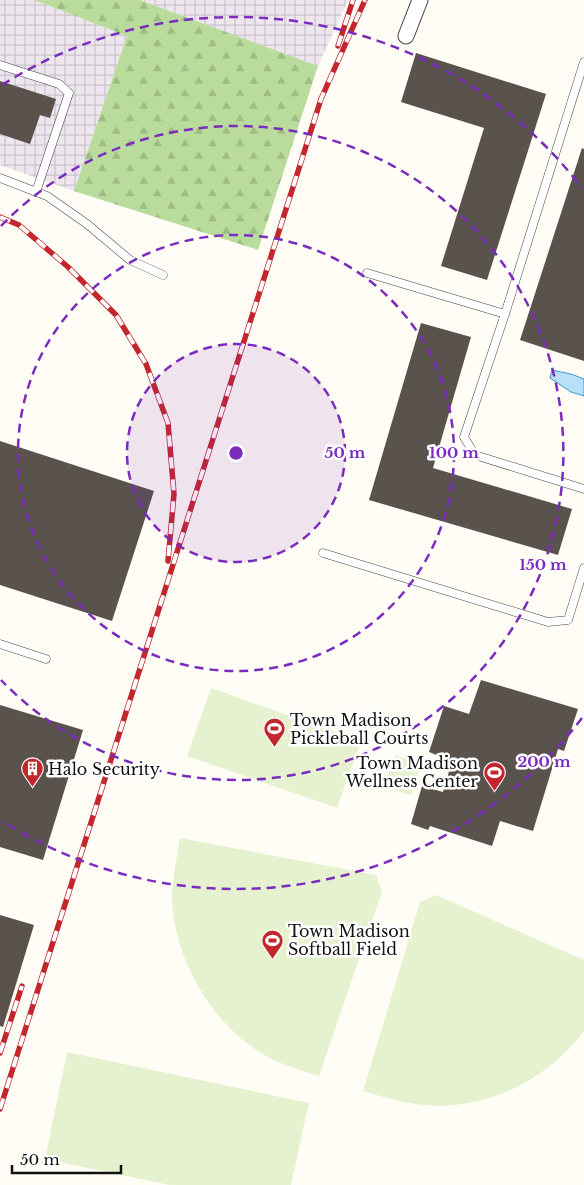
<svg xmlns="http://www.w3.org/2000/svg" width="584" height="1185" font-family="'Libre Baskerville',serif">
	<style>
		.industrial { fill: url(#industrial-grid) }
		.forest { fill: url(#forest-firs) }
		.pitch { fill: #e6f2cf }
		.water { fill: #b9e0f7; stroke: #3f96cf }
		.building { fill: #5a524d }
		.lines { fill: none; stroke-linecap: round; stroke-linejoin: round }
		.service-casing { stroke: #444; stroke-width: 9 }
		.minor-casing { stroke: #444; stroke-width: 17 }
		.service { stroke: #fff; stroke-width: 8 }
		.minor { stroke: #fff; stroke-width: 15 }
		.rail-casing { stroke: #c4262e; stroke-width: 5.5 }
		.rail { stroke: #fff; stroke-width: 4; stroke-dasharray: 11; stroke-linecap: butt }
		.ring { fill: none; stroke: #7b2cbf; stroke-width: 2.5; stroke-dasharray: 9 6 }
		.labels { text-anchor: middle; dominant-baseline: central; stroke-width: 5; stroke-linejoin: round; paint-order: stroke }
		.poi-label { font-size: 16px; fill: #111; stroke: #fff; text-anchor: start }
		.centre { fill: #7b2cbf; stroke: #fff; stroke-width: 2.5 }
		.ring-label { font-size: 15px; text-anchor: middle; font-weight: bold; fill: #7b2cbf; stroke: #fff; stroke-width: 5; stroke-linejoin: round; paint-order: stroke }
	</style>
	<defs>
		<pattern id="industrial-grid" width="8" height="8" patternUnits="userSpaceOnUse" patternTransform="scale(1.25)"><rect width="8" height="8" fill="#eee6ef"/><path d="M0 4h8M4 0v8" fill="none" stroke="#cbc4cc"/></pattern>
		<pattern id="forest-firs" width="22" height="20" patternUnits="userSpaceOnUse" patternTransform="scale(1.25)"><rect width="22" height="20" fill="#b9dc9c"/><path d="M5 1l3.5 6h-7zM16 11l3.5 6h-7z" fill="#9ebc85"/></pattern>
	</defs>
	<rect width="100%" height="100%" fill="#fffdf5"/>
	<!-- industrial -->
	<g class="industrial">
		<polygon points="0,0 34,0 127,36 74,191 0,165"/>
		<polygon points="140,0 348,0 318,66"/>
	</g>
	<!-- forest -->
	<polygon class="forest" points="34,0 140,0 318,66 258,250 74,191 127,36"/>
	<!-- pitch -->
	<g class="pitch">
		<polygon points="211,688 361,741 337,808 187,756"/>
		<polygon points="395,755 422,764 411,795 384,787"/>
		<path d="M180 838 376 875 382 892 319 1076C301 1071 283 1065 266 1056 212 1026 172 956 172 895 173 876 177 856 180 838Z"/>
		<path d="M436 895 584 960V1031C547 1081 485 1111 423 1105 402 1103 383 1097 363 1091L420 902Z"/>
		<polygon points="67,1052 309,1103 291,1185 169,1185 45,1159"/>
	</g>
	<!-- water -->
	<polygon class="water" points="552,370 571,374 584,379 584,396 571,392 550,378"/>
	<!-- building -->
	<g class="building">
		<polygon points="416,53 546,94 487,280 441,266 484,128 401,102"/>
		<polygon points="0,81 56,99 50,118 40,115 30,144 0,134"/>
		<polygon points="582,148 584,149 584,361 520,340"/>
		<polygon points="421,323 471,337 433,468 572,509 558,555 369,500"/>
		<polygon points="0,441 154,491 112,621 0,585"/>
		<polygon points="481,680 578,709 564,751 558,749 533,831 500,821 492,846 430,826 428,830 411,824 422,786 443,792 452,761 429,752 444,706 469,714"/>
		<polygon points="0,705 83,730 43,860 0,847"/>
		<polygon points="0,915 34,925 3,1027 0,1026"/>
	</g>
	<g class="lines">
		<defs>
			<g id="service">
				<polyline points="584,62 505,314 464,437 475,455 584,489"/>
				<polyline points="0,65 59,84 69,93 36,192"/>
				<polyline points="0,178 47,196 87,224 130,260 163,275"/>
				<polyline points="367,273 505,314"/>
				<polyline points="323,553 548,622 568,620 584,568"/>
				<polyline points="0,644 46,659"/>
			</g>
			<polyline id="minor" points="406,36 420,0"/>
		</defs>
		<!-- service casing -->
		<use href="#service" class="service-casing"/>
		<!-- minor casing -->
		<use href="#minor" class="minor-casing"/>
		<!-- service -->
		<use href="#service" class="service"/>
		<!-- minor -->
		<use href="#minor" class="minor"/>
		<defs>
			<g id="rail">
				<polyline points="338,46 353,0"/>
				<polyline points="0,217 19,225 68,267 116,315 146,364 168,423 174,494 168,561"/>
				<polyline points="0,1053 22,986"/>
				<polyline points="0,1109 321,99 365,0"/>
			</g>
		</defs>
		<!-- rail casing -->
		<use href="#rail" class="rail-casing"/>
		<!-- rail -->
		<use href="#rail" class="rail"/>
	</g>
	<!-- distance rings -->
	<circle cx="236" cy="453" r="109" fill="#7b2cbf" fill-opacity=".12"/>
	<g class="ring">
		<circle cx="236" cy="453" r="109"/>
		<circle cx="236" cy="453" r="218"/>
		<path d="M1 226A327 327 0 1 1 1 680"/>
		<path d="M582 718A436 436 0 0 1 2 821M2 85A436 436 0 0 1 582 188"/>
	</g>
	<!-- icons -->
	<defs>
		<symbol id="stadium-pin" viewBox="-11 -11 22 30"><path d="M0 17L-7.5 6A9.5 9.5 0 1 1 7.5 6Z" fill="#c4262e" stroke="#fff"/><path d="M0-5a6.5 5 0 1 0 0 10a6.5 5 0 1 0 0-10ZM-3.5-1.8h7v3.6h-7Z" fill="#fff"/></symbol>
		<symbol id="building-pin" viewBox="-11 -11 22 30"><path d="M0 17L-7.5 6A9.5 9.5 0 1 1 7.5 6Z" fill="#c4262e" stroke="#fff"/><path d="M-4-6H4V6H1V3H-1V6H-4ZM-2.5-4.3h1.7v1.8h-1.7ZM.8-4.3h1.7v1.8H.8ZM-2.5-1h1.7V.8h-1.7ZM.8-1h1.7V.8H.8Z" fill="#fff"/></symbol>
	</defs>
	<g fill-rule="evenodd">
		<use href="#stadium-pin" x="262" y="716" width="25" height="34"/>
		<use href="#building-pin" x="20" y="756" width="25" height="34"/>
		<use href="#stadium-pin" x="482" y="760" width="25" height="34"/>
		<use href="#stadium-pin" x="260" y="928" width="25" height="34"/>
	</g>
	<g class="labels">
		<!-- poi labels -->
		<g class="poi-label">
			<text x="290" y="720">Town Madison<tspan x="290" dy="18">Pickleball Courts</tspan></text>
			<text x="478" y="763" text-anchor="end">Town Madison<tspan x="478" dy="18">Wellness Center</tspan></text>
			<text x="48" y="769">Halo Security</text>
			<text x="288" y="931">Town Madison<tspan x="288" dy="18">Softball Field</tspan></text>
		</g>
	</g>
	<circle cx="236" cy="453" r="8" class="centre"/>
	<g class="ring-label">
		<text x="345" y="458">50 m</text>
		<text x="454" y="458">100 m</text>
		<text x="543" y="570">150 m</text>
		<text x="544" y="767">200 m</text>
	</g>
	<!-- scale -->
	<path d="M12 1165v8h109v-8" fill="none" stroke="#111111" stroke-width="2.5"/>
	<text x="20" y="1165" font-size="15" fill="#111111" stroke="#ffffff" stroke-width="4" paint-order="stroke">50 m</text>
</svg>
